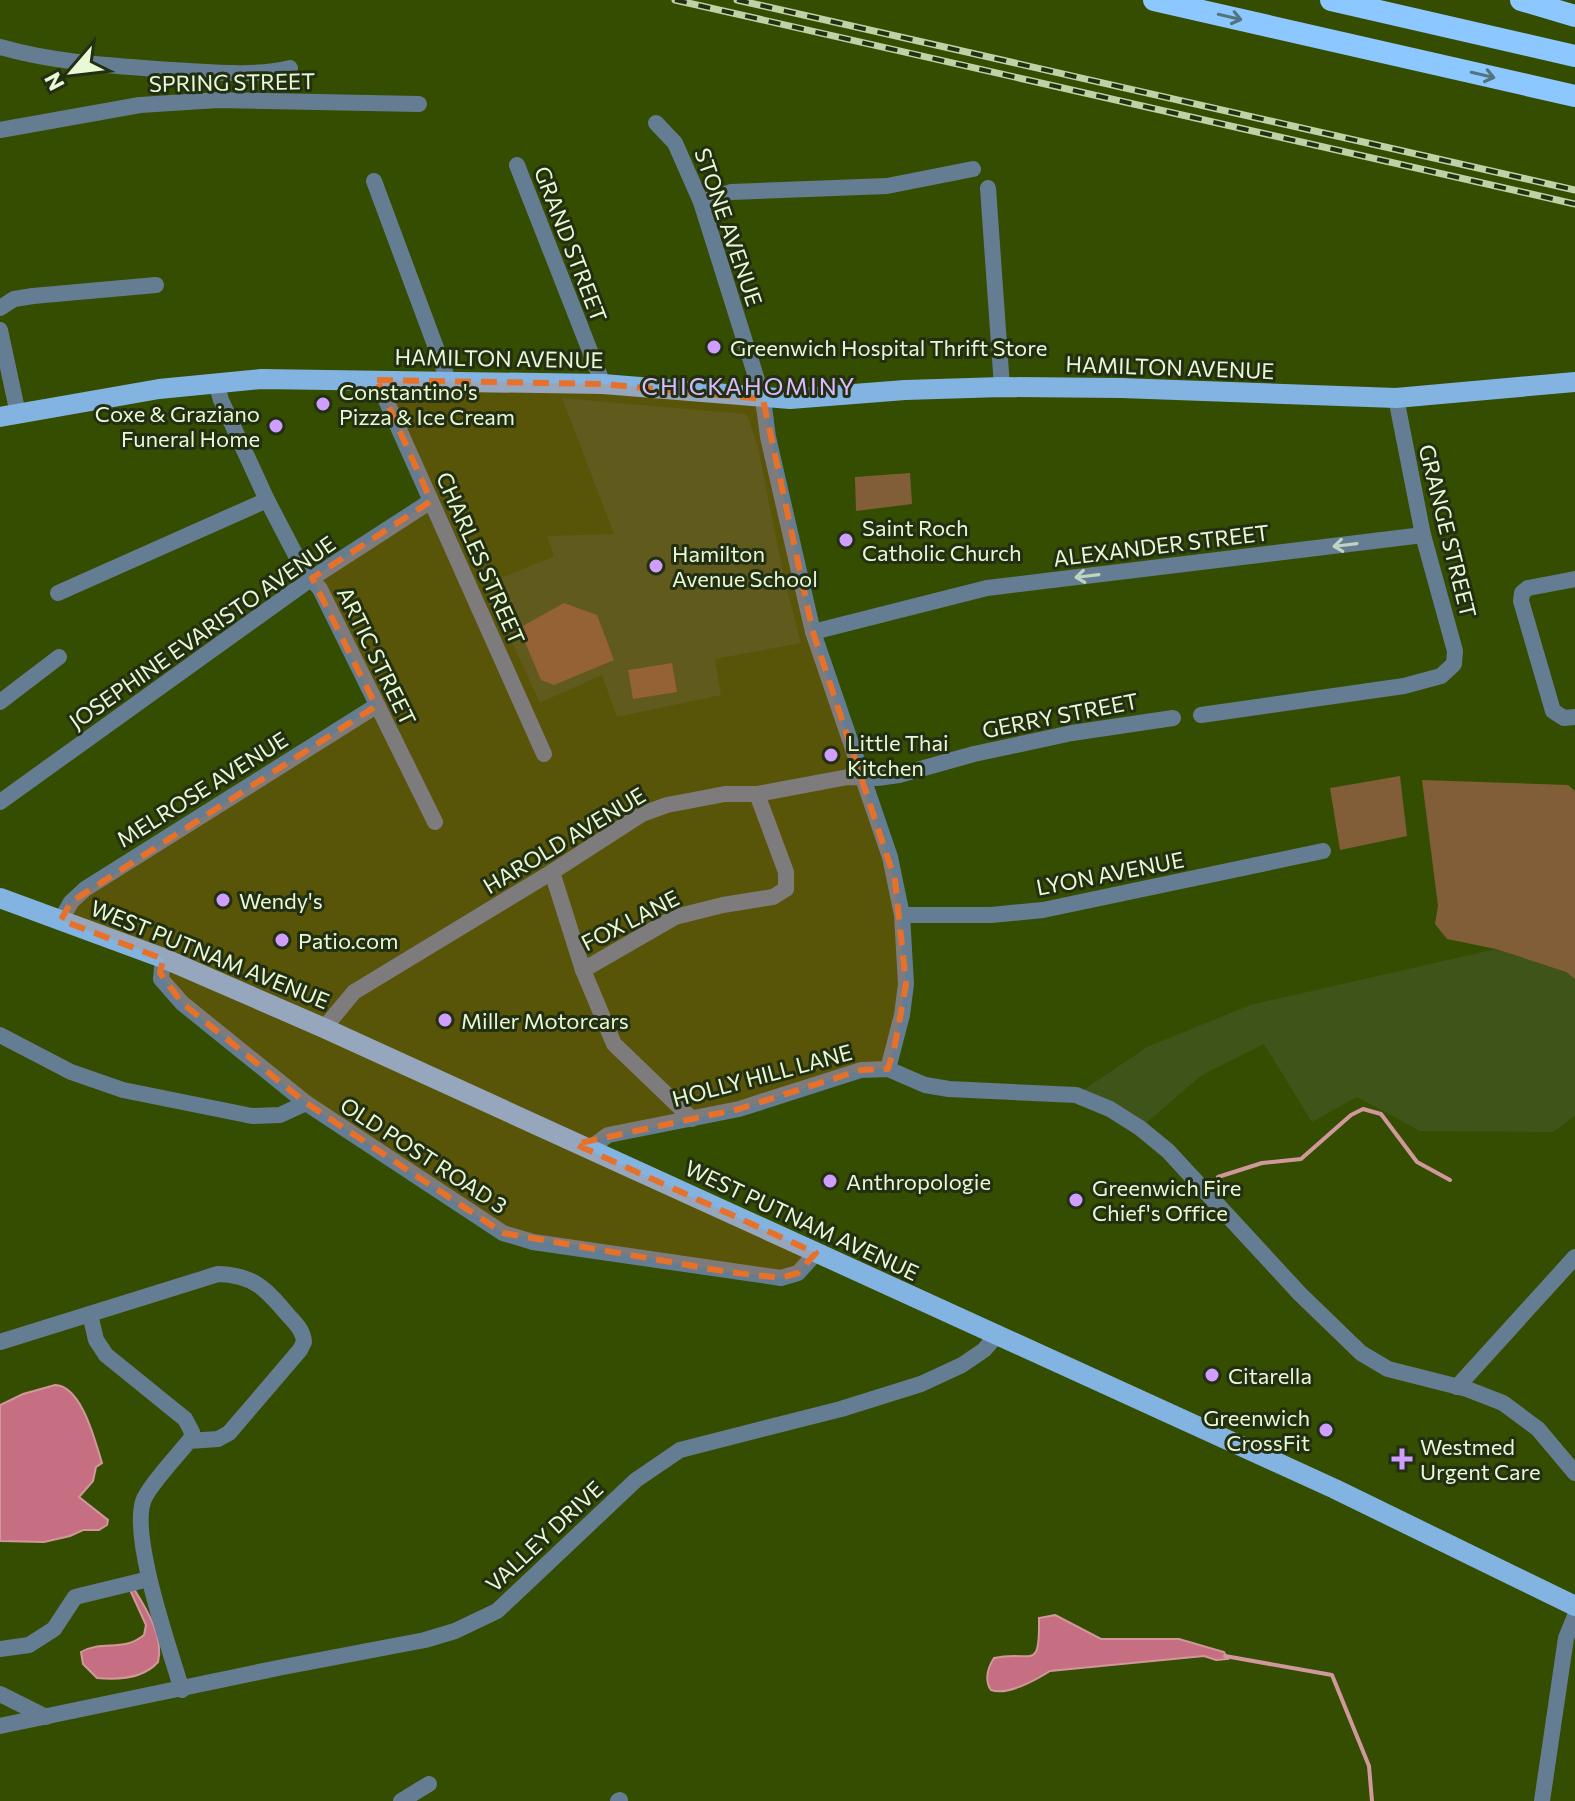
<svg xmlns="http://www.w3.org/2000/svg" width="1575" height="1801" font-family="Commissioner,sans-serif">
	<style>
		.built { fill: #3f5419 }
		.green { fill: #815e38 }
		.water { fill: #c66f82; stroke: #d0989b; stroke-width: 2 }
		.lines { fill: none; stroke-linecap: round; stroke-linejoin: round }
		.stream { stroke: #d0989b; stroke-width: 4 }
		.minor { stroke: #657d93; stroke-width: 16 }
		.major { stroke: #82b3e1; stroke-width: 20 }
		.highway { stroke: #8cc8ff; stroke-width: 22 }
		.rail-casing { stroke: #bfd1a5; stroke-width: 7 }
		.rail { stroke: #232f12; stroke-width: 4; stroke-dasharray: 12; stroke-linecap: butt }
		.oneway { stroke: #52747d }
		.oneway2 { stroke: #c1d4c2 }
		.marked { fill: #e8712a; fill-opacity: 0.2; stroke: #e8712a; stroke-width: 6; stroke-dasharray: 16 10; stroke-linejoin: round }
		.poi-dot { fill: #cf9eff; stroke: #232f12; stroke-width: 3 }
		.labels { text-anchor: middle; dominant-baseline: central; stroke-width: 6; stroke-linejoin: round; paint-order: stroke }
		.street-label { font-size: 22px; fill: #e9f9d6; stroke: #232f12 }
		.poi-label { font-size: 22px; fill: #e9f9d6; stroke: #232f12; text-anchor: start }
		.neighbourhood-label { font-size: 24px; letter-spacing: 2px; fill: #dcbaff; stroke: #232f12 }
	</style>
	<rect width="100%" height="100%" fill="#354d00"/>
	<!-- built -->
	<g class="built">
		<polygon points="562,398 745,414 748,417 758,447 784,577 801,643 715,659 721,695 617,717 602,675 540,703 485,585 554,556 547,536 614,534"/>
		<polygon points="1496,949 1566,972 1575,979 1575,1116 1553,1132 1420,1131 1357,1097 1312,1122 1264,1044 1202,1075 1140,1128 1076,1095 1147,1047 1250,1005"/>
	</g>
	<!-- green -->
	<g class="green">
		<polygon points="910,473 912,504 856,511 855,477"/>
		<polygon points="564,603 597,615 614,660 554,685 541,680 519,628"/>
		<polygon points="672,663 677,692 633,699 628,670"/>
		<polygon points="1400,776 1407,836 1340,850 1330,788"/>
		<polygon points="1422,780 1568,785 1575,791 1575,979 1566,972 1496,949 1447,939 1435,924 1438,906"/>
	</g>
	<!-- water -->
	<g class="water">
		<path d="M55 1385C82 1386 95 1441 102 1463L96 1467 93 1481 79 1497 108 1520 107 1525 99 1530H83L70 1536 44 1542 0 1541V1405L23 1394Z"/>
		<path d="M134 1589C147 1610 164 1637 158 1662 143 1679 118 1680 97 1678L83 1664 81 1652C104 1639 122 1653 144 1635L146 1625 130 1590Z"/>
		<path d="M1055 1615 1101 1639H1179L1224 1652 1228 1659 1216 1660 1204 1656 1050 1671C1036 1680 1007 1696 991 1690 984 1680 988 1667 994 1658 1032 1650 1040 1673 1039 1618Z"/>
	</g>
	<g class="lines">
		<!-- stream -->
		<g class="stream">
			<polyline points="1218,1177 1262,1163 1301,1159 1351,1115 1363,1109 1381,1114 1417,1162 1450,1180"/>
			<polyline points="1225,1656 1332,1675 1369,1766 1372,1801"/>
		</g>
		<!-- minor -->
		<g class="minor">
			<path d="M0 47C56 63 114 66 172 70 211 72 252 77 290 68"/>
			<polyline points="656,123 675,143 701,202 763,399 768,437 813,632 890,857 902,915 906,984 902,1015 888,1069"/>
			<polyline points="0,130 140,105 218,100 419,104"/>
			<polyline points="517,165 603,384"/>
			<polyline points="374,181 448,380"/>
			<polyline points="988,188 1002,387"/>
			<polyline points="701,202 731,192 887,186 973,169"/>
			<polyline points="0,308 14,299 33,296 156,285"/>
			<polyline points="0,330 18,414"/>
			<polyline points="377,380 544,754"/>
			<polyline points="216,382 221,400 267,500 303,569 320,589 435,822"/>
			<polyline points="1575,579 1528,588 1522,593 1521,601 1553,711 1564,718 1575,717"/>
			<polyline points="58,593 267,500"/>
			<polyline points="813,632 987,588 1423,535"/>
			<polyline points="0,702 59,657"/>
			<polyline points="1201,715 1404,686 1441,676 1454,664 1455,651 1423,535 1396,398"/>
			<polyline points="0,802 312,578 431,501"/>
			<polyline points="552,872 583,970 614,1044 692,1119"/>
			<polyline points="902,915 991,915 1043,910 1323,851"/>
			<polyline points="61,920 71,902 85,889 376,706"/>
			<polyline points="163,958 161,979 182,1003 306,1103 503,1233 533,1242 781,1278 798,1273 816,1253"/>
			<polyline points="583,970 675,917 723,905 773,897 786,889 786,872 757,794"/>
			<polyline points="324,1028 354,992 552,872 642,814 667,805 725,794 757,794 848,777 877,778 899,775 974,754 1072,733 1173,718"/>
			<polyline points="0,1035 71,1072 123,1090 252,1116 280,1115 306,1103"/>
			<polyline points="589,1149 608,1135 739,1109 861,1070 888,1069 925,1085 949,1089 1076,1095 1110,1109 1140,1128 1168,1151 1300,1294 1361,1353 1388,1369 1467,1389 1503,1403 1538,1429 1575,1473"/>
			<polyline points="90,1314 96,1340 106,1355 185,1419 192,1432 191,1440"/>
			<path d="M0 1342 218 1274C254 1275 266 1289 288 1315 296 1324 303 1330 304 1342L300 1350 229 1433 218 1439 189 1441C178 1455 151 1483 144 1499 129 1534 170 1650 182 1690"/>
			<polyline points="1457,1387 1575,1257"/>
			<polyline points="0,1649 29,1645 54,1629 75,1597 149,1579"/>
			<polyline points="0,1694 46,1717"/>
			<polyline points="0,1726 278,1668 425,1640 455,1631 497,1611 636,1480 680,1450 841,1409 921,1384 962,1365 984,1350 997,1335"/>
			<polyline points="401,1801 429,1784"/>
			<polyline points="618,1801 620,1800"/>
			<polyline points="1542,1801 1566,1638 1575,1616"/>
		</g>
		<!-- major -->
		<g class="major">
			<polyline points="0,417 159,389 261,379 603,384 790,399 905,390 1002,387 1121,388 1396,398 1575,382"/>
			<polyline points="0,898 163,958 324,1028 1335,1489 1575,1606"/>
		</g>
		<!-- highway -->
		<g class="highway">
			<polyline points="1154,0 1575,96"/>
			<polyline points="1331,0 1575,56"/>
			<polyline points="1521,0 1575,16"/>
		</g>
		<defs>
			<g id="rail">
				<polyline points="675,0 1575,204"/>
				<polyline points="737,0 1575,190"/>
			</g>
		</defs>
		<!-- rail casing -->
		<use href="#rail" class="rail-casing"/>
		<!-- rail -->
		<use href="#rail" class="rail"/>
	</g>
	<!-- one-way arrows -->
	<defs><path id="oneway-shaft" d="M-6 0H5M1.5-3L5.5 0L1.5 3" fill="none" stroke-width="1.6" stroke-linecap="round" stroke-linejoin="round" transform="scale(2)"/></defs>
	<g class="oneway">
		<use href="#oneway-shaft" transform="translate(1230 17) rotate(13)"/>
		<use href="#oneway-shaft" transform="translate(1483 75) rotate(13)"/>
	</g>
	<g class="oneway2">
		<use href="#oneway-shaft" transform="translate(1345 545) rotate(173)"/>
		<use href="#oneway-shaft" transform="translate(1087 576) rotate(173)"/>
	</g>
	<!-- marked area -->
	<path class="marked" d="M377 380 603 384 763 399 813 632 895 880 906 984 895 1045 888 1069 861 1070 739 1109 575 1144 816 1253 798 1273 781 1278 728 1272 503 1233 306 1103 182 1003 160 973 163 959 61 920 71 902 376 706 312 578 431 501Z"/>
	<!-- markers -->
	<g class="poi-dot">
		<circle cx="714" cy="347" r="8"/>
		<circle cx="323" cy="404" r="8"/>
		<circle cx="276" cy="426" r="8"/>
		<circle cx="846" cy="540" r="8"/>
		<circle cx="656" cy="566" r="8"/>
		<circle cx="831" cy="755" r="8"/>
		<circle cx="223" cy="900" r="8"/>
		<circle cx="282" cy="940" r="8"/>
		<circle cx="445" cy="1020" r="8"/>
		<circle cx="830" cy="1181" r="8"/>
		<circle cx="1076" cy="1200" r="8"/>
		<circle cx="1212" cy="1375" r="8"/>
		<circle cx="1326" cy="1430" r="8"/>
		<path d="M1398 1447h8v8h8v8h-8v8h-8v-8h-8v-8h8z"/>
	</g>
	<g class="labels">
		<!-- street labels -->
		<g class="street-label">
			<text transform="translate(232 82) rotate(-1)">SPRING STREET</text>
			<text transform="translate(729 227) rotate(71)">STONE AVENUE</text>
			<text transform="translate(571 244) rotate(69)">GRAND STREET</text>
			<text transform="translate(499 358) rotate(1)">HAMILTON AVENUE</text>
			<text transform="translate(1170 367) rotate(2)">HAMILTON AVENUE</text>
			<text transform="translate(1448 531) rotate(76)">GRANGE STREET</text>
			<text transform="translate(1161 545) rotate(-7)">ALEXANDER STREET</text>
			<text transform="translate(481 558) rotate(66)">CHARLES STREET</text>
			<text transform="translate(202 632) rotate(-35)">JOSEPHINE EVARISTO AVENUE</text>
			<text transform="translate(377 656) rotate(64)">ARTIC STREET</text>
			<text transform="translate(1060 715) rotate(-11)">GERRY STREET</text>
			<text transform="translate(202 789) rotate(-32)">MELROSE AVENUE</text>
			<text transform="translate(564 840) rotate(-31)">HAROLD AVENUE</text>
			<text transform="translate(1110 873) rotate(-11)">LYON AVENUE</text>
			<text transform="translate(630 920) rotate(-27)">FOX LANE</text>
			<text transform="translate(210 954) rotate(22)">WEST PUTNAM AVENUE</text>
			<text transform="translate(762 1075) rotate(-15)">HOLLY HILL LANE</text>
			<text transform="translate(424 1155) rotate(33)">OLD POST ROAD 3</text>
			<text transform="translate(802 1220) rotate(25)">WEST PUTNAM AVENUE</text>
			<text transform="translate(544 1536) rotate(-43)">VALLEY DRIVE</text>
		</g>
		<!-- poi labels -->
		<g class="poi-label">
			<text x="730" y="347">Greenwich Hospital Thrift Store</text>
			<text x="339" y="391">Constantino's<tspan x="339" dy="25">Pizza &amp; Ice Cream</tspan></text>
			<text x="260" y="413" text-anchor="end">Coxe &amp; Graziano<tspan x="260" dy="25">Funeral Home</tspan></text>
			<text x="862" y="527">Saint Roch<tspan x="862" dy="25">Catholic Church</tspan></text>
			<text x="672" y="553">Hamilton<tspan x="672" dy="25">Avenue School</tspan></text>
			<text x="847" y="742">Little Thai<tspan x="847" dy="25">Kitchen</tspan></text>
			<text x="239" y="900">Wendy's</text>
			<text x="298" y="940">Patio.com</text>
			<text x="461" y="1020">Miller Motorcars</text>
			<text x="846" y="1181">Anthropologie</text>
			<text x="1092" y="1187">Greenwich Fire<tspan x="1092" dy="25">Chief's Office</tspan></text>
			<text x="1228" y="1375">Citarella</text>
			<text x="1310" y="1417" text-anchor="end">Greenwich<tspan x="1310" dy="25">CrossFit</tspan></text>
			<text x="1420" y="1446">Westmed<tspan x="1420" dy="25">Urgent Care</tspan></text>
		</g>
		<!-- neighbourhood labels -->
		<g class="neighbourhood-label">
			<text x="749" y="385">CHICKAHOMINY</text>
		</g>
	</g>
	<!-- north arrow -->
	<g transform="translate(72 72) rotate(242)" stroke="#232f12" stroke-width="6" paint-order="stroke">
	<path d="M0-6L14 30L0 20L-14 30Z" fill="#e9f9d6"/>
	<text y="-12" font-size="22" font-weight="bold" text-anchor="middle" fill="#e9f9d6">N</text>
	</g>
</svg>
